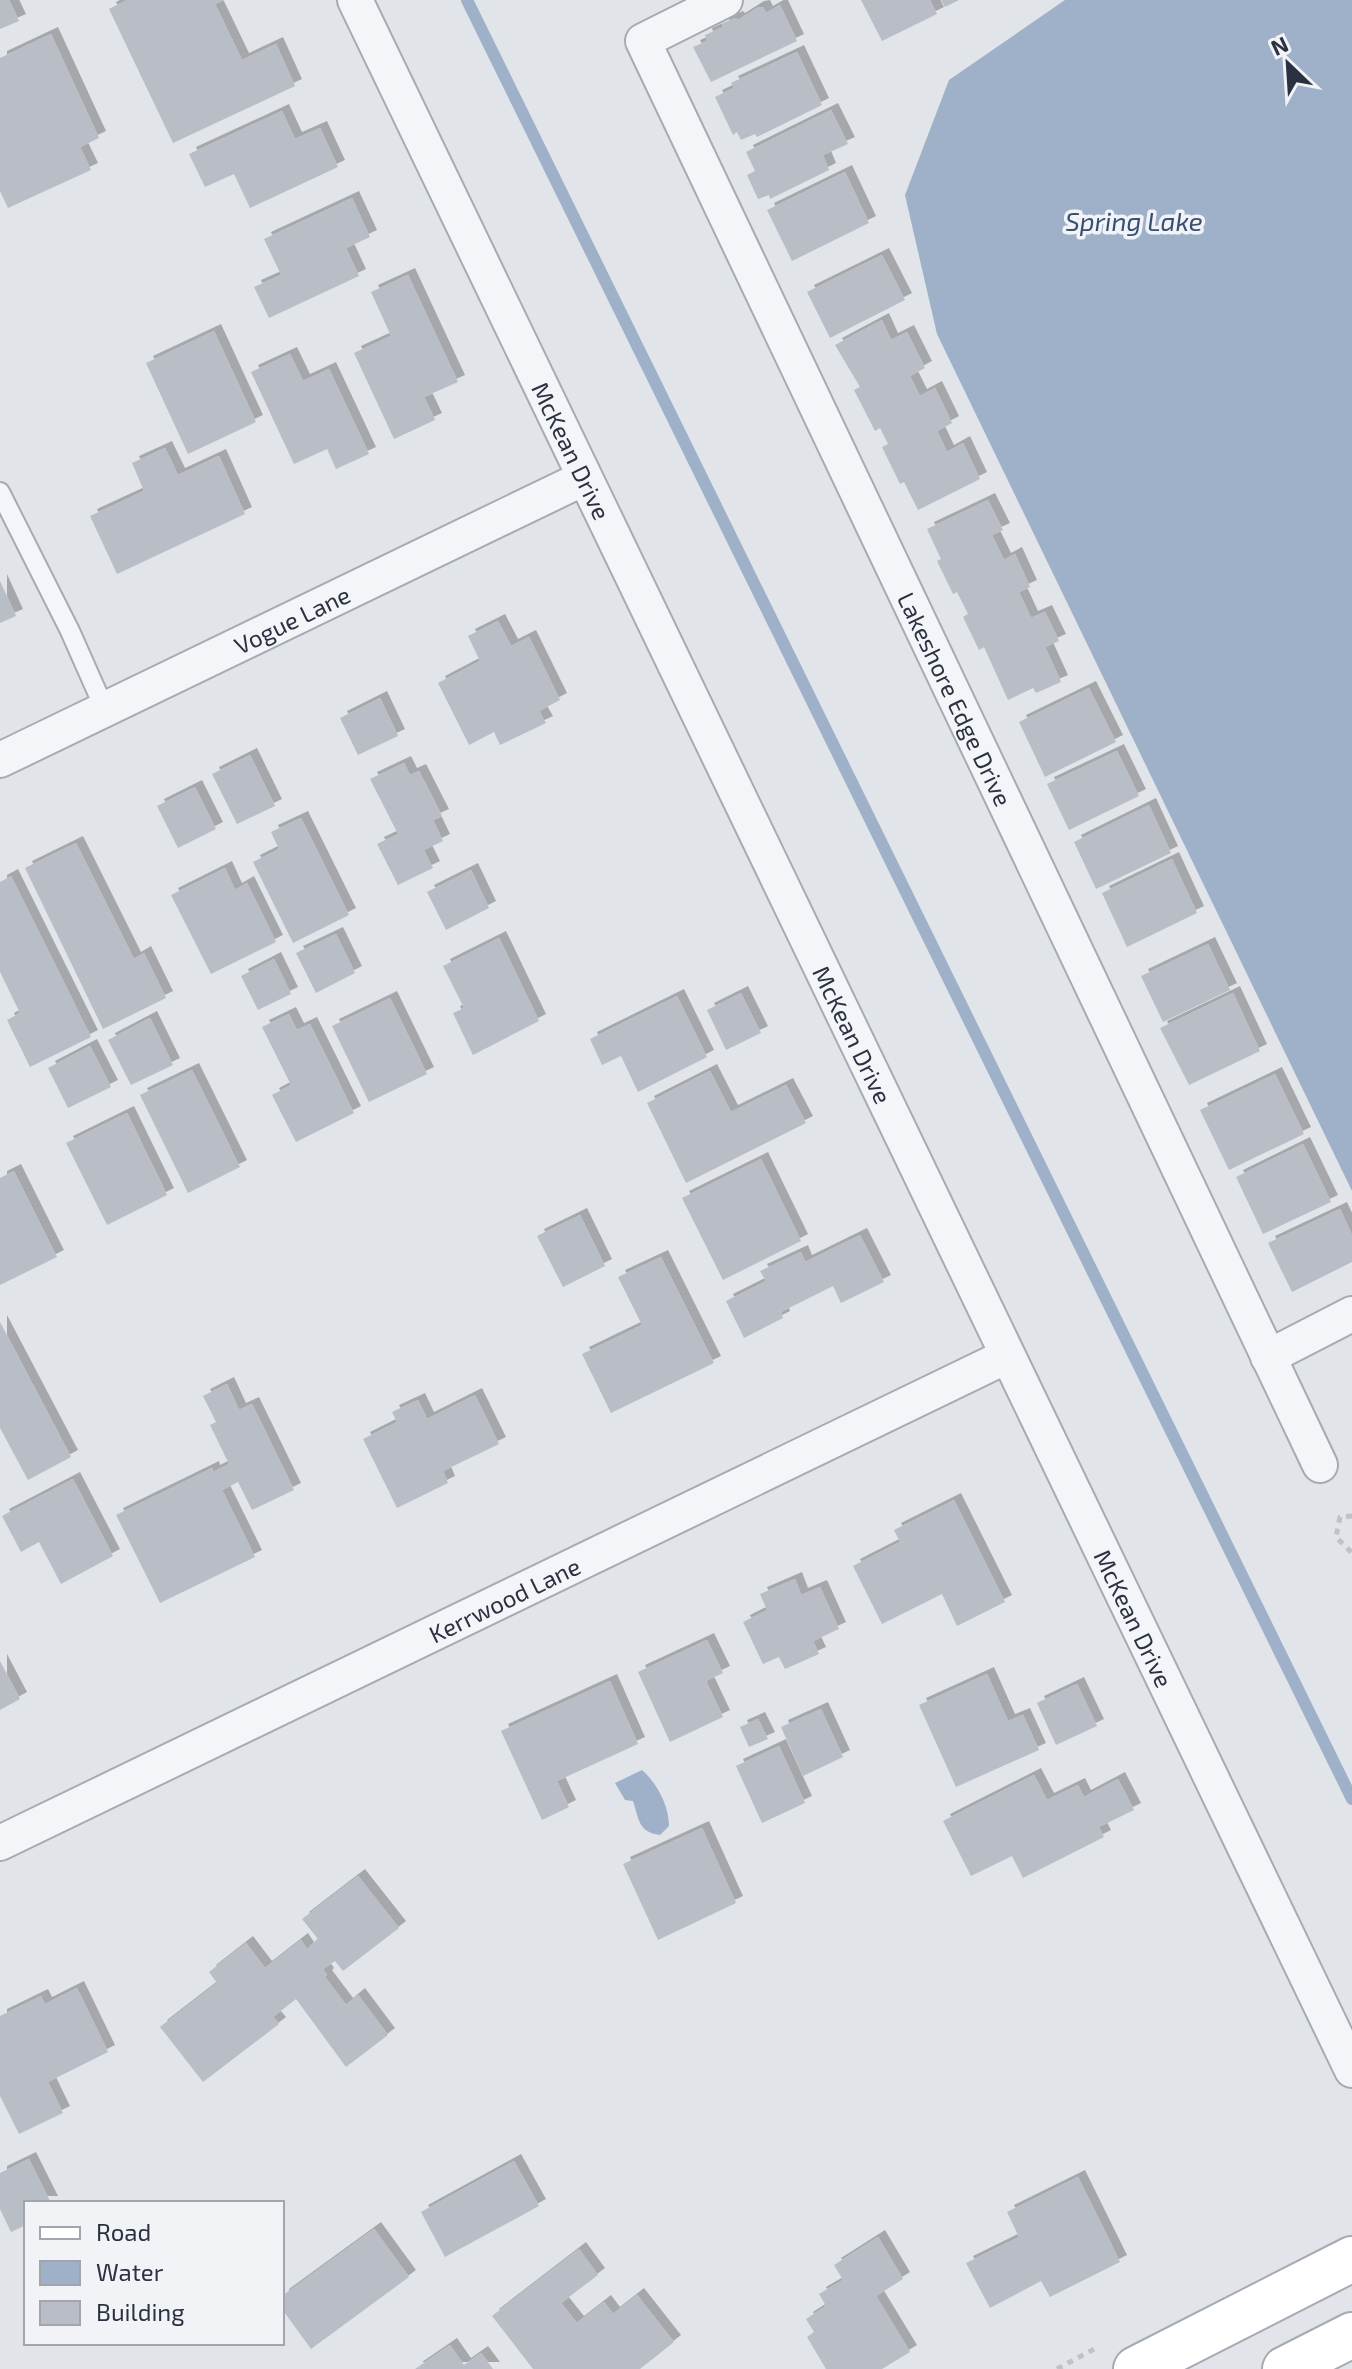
<svg xmlns="http://www.w3.org/2000/svg" width="1352" height="2369" font-family="'Exo 2',sans-serif">
	<style>
		.water { fill: #9eb1c8 }
		.lines { fill: none; stroke-linecap: round; stroke-linejoin: round }
		.stream { stroke: #9eb1c8; stroke-width: 12 }
		.building { fill: #b9bdc6; filter: url(#shadow) }
		.service-casing { stroke: #a6abb3; stroke-width: 22 }
		.minor-casing { stroke: #a6abb3; stroke-width: 38 }
		.secondary-casing { stroke: #a6abb3; stroke-width: 48 }
		.path { stroke: #bfc2c8; stroke-width: 5; stroke-dasharray: 6 6; stroke-linecap: butt }
		.service { stroke: #f4f5f8; stroke-width: 18 }
		.minor { stroke: #f4f5f8; stroke-width: 34 }
		.secondary { stroke: #fff; stroke-width: 44 }
		.labels { text-anchor: middle; dominant-baseline: central; stroke-width: 7; stroke-linejoin: round; paint-order: stroke }
		.street-label { font-size: 24px; fill: #2a3241; stroke: #f1f3f7 }
		.water-label { font-size: 26px; font-style: italic; fill: #364f73; stroke: #f1f3f7 }
	</style>
	<defs>
		<filter id="shadow"><feDropShadow dx="7" dy="-7" stdDeviation="0" flood-color="#0004"/></filter>
	</defs>
	<rect width="100%" height="100%" fill="#e1e4e9"/>
	<!-- water -->
	<g class="water">
		<polygon points="1065,0 1352,0 1352,1191 937,334 905,195 949,80"/>
		<path d="M642 1770C657 1783 669 1806 669 1826L660 1835C638 1832 639 1819 633 1801L625 1800 615 1783Z"/>
	</g>
	<g class="lines">
		<!-- stream -->
		<polyline class="stream" points="467,0 1352,1799"/>
	</g>
	<!-- building -->
	<g class="building">
		<polygon points="0,0 9,0 19,21 0,29"/>
		<polygon points="127,0 224,0 215,4 242,60 276,44 295,86 173,143 109,9"/>
		<polygon points="861,0 930,0 937,14 882,41"/>
		<polygon points="941,0 959,0 945,7"/>
		<polygon points="780,5 797,41 711,82 693,47 707,41 705,35 723,27 722,24 736,18 738,20 757,8 763,7 766,13"/>
		<polygon points="51,34 99,138 80,147 91,170 8,208 0,191 0,58"/>
		<polygon points="797,52 822,105 757,137 755,134 741,140 737,132 733,135 715,97 734,88 731,83"/>
		<polygon points="831,110 848,144 823,155 829,170 770,199 769,195 758,199 747,175 755,171 746,152"/>
		<polygon points="282,111 295,139 320,128 338,167 250,208 234,174 205,187 189,154"/>
		<polygon points="845,172 869,223 792,261 767,210"/>
		<polygon points="352,198 370,237 346,248 359,276 269,318 254,287 281,275 264,239"/>
		<polygon points="882,255 905,300 830,338 807,292"/>
		<polygon points="408,275 458,382 424,397 435,420 394,439 354,353 391,336 371,292"/>
		<polygon points="882,320 891,340 907,332 925,368 910,376 920,396 935,388 952,423 937,431 947,452 963,443 980,479 918,510 904,482 900,484 882,447 888,444 880,428 875,431 854,390 860,387 835,345"/>
		<polygon points="214,331 256,422 188,454 146,363"/>
		<polygon points="290,354 303,381 329,369 369,454 336,469 327,449 294,464 251,372"/>
		<polygon points="165,448 178,475 219,456 245,514 117,574 90,516 144,491 132,463"/>
		<polygon points="988,500 1003,530 992,535 1004,560 1015,554 1030,587 1019,592 1031,618 1045,612 1059,641 1045,647 1061,682 1036,693 1033,688 1008,700 984,647 979,650 963,617 968,614 957,592 953,594 937,561 941,559 927,529"/>
		<polygon points="0,581 16,616 0,623"/>
		<polygon points="498,621 511,646 529,637 560,700 539,711 546,723 500,745 494,732 469,745 438,683 480,661 468,636"/>
		<polygon points="1089,688 1116,742 1045,777 1019,722"/>
		<polygon points="380,698 398,736 358,755 340,718"/>
		<polygon points="1117,751 1139,796 1069,830 1047,784"/>
		<polygon points="250,755 275,806 237,824 212,774"/>
		<polygon points="404,763 410,775 419,771 442,816 433,820 443,841 424,850 433,868 398,885 377,844 398,834 370,779"/>
		<polygon points="195,787 216,829 178,848 157,806"/>
		<polygon points="1149,805 1171,853 1096,889 1074,842"/>
		<polygon points="301,818 349,915 293,943 253,862 279,849 271,832"/>
		<polygon points="76,843 134,959 144,953 166,998 103,1029 25,868"/>
		<polygon points="1172,859 1197,913 1127,947 1102,893"/>
		<polygon points="225,868 235,890 247,883 276,942 211,974 171,895"/>
		<polygon points="471,870 489,908 446,930 427,892"/>
		<polygon points="11,876 91,1037 30,1067 7,1020 20,1013 0,972 0,882"/>
		<polygon points="336,934 355,973 316,993 296,953"/>
		<polygon points="499,938 539,1021 473,1055 453,1013 464,1008 443,966"/>
		<polygon points="1208,944 1230,990 1163,1022 1141,976"/>
		<polygon points="274,959 291,994 258,1010 241,976"/>
		<polygon points="741,993 761,1033 726,1050 707,1010"/>
		<polygon points="1233,993 1260,1051 1189,1085 1160,1028"/>
		<polygon points="677,996 707,1057 638,1092 621,1056 602,1065 590,1039"/>
		<polygon points="390,998 427,1074 369,1102 332,1026"/>
		<polygon points="289,1014 297,1030 310,1024 354,1113 296,1142 272,1095 291,1085 262,1027"/>
		<polygon points="150,1018 173,1065 131,1085 108,1040"/>
		<polygon points="90,1046 111,1087 68,1108 48,1068"/>
		<polygon points="192,1070 240,1167 188,1193 140,1095"/>
		<polygon points="710,1071 731,1112 786,1085 806,1123 686,1183 647,1103"/>
		<polygon points="1275,1074 1304,1134 1229,1170 1200,1110"/>
		<polygon points="127,1113 167,1195 107,1225 66,1143"/>
		<polygon points="1303,1144 1331,1202 1263,1234 1236,1177"/>
		<polygon points="761,1159 801,1241 723,1280 682,1198"/>
		<polygon points="14,1171 57,1257 0,1285 0,1178"/>
		<polygon points="1340,1209 1352,1235 1352,1262 1292,1292 1268,1243"/>
		<polygon points="580,1215 605,1266 563,1287 537,1236"/>
		<polygon points="860,1235 884,1282 841,1303 833,1286 781,1312 783,1318 744,1338 726,1301 766,1281 760,1271 801,1252 805,1262"/>
		<polygon points="661,1257 714,1363 611,1413 582,1354 642,1325 618,1277"/>
		<polygon points="0,1322 71,1457 28,1480 0,1428"/>
		<polygon points="227,1384 239,1410 252,1404 294,1490 252,1510 238,1482 222,1490 255,1557 160,1603 116,1515 212,1468 213,1472 229,1464 210,1425 216,1422 203,1396"/>
		<polygon points="475,1395 499,1444 443,1471 448,1483 397,1508 363,1439 397,1422 392,1412 418,1400 427,1419"/>
		<polygon points="73,1479 113,1556 61,1584 39,1542 21,1552 2,1516"/>
		<polygon points="954,1500 1005,1602 957,1626 942,1594 882,1624 853,1566 900,1542 894,1530"/>
		<polygon points="795,1579 801,1595 820,1587 839,1629 813,1641 819,1654 785,1669 779,1657 763,1664 743,1622 767,1610 760,1594"/>
		<polygon points="707,1640 723,1673 706,1681 723,1717 670,1742 638,1672"/>
		<polygon points="0,1661 20,1699 0,1710"/>
		<polygon points="987,1674 1008,1721 1023,1715 1039,1750 956,1787 919,1705"/>
		<polygon points="610,1681 638,1744 557,1781 569,1807 542,1820 501,1731"/>
		<polygon points="1077,1684 1097,1726 1056,1745 1037,1703"/>
		<polygon points="821,1709 843,1757 803,1776 781,1727"/>
		<polygon points="758,1719 768,1739 749,1747 740,1727"/>
		<polygon points="779,1746 805,1803 762,1823 736,1766"/>
		<polygon points="1034,1775 1047,1800 1078,1785 1084,1797 1118,1779 1134,1810 1099,1827 1104,1837 1023,1878 1012,1856 971,1876 943,1821"/>
		<polygon points="702,1828 736,1903 658,1940 623,1864"/>
		<polygon points="358,1876 399,1928 343,1971 335,1961 323,1969 327,1975 325,1977 346,2005 358,1995 388,2035 346,2067 296,1999 273,2017 279,2024 203,2082 160,2027 217,1983 209,1972 246,1943 265,1968 301,1940 307,1949 318,1939 302,1919"/>
		<polygon points="77,1988 108,2052 48,2082 63,2113 19,2134 0,2096 0,2016 41,1996 45,2004"/>
		<polygon points="29,2159 51,2203 26,2203 26,2225 11,2232 0,2209 0,2173"/>
		<polygon points="514,2161 539,2206 445,2257 421,2212"/>
		<polygon points="1078,2177 1120,2262 1050,2297 1041,2281 990,2308 966,2263 1019,2237 1007,2212"/>
		<polygon points="374,2229 409,2277 311,2349 282,2309 282,2296"/>
		<polygon points="878,2237 903,2279 876,2296 910,2352 882,2369 826,2369 807,2337 814,2332 806,2319 826,2306 819,2294 843,2280 834,2265"/>
		<polygon points="579,2249 598,2275 561,2303 577,2323 604,2302 613,2314 637,2295 674,2342 640,2369 533,2369 492,2316"/>
		<polygon points="450,2345 464,2365 481,2353 493,2369 415,2369"/>
	</g>
	<g class="lines">
		<defs>
			<polyline id="service" points="0,492 70,631 105,710"/>
			<g id="minor">
				<path id="s1" d="M355 0 1352 2070"/>
				<path id="s2" d="M725 0 643 41 1320 1465"/>
				<path id="s3" d="M0 760 584 478"/>
				<polyline points="1268,1357 1352,1314"/>
				<path id="s4" d="M0 1843 1007 1356"/>
			</g>
			<g id="secondary">
				<polyline points="1136,2369 1352,2259"/>
				<polyline points="1285,2369 1352,2335"/>
			</g>
		</defs>
		<!-- service casing -->
		<use href="#service" class="service-casing"/>
		<!-- minor casing -->
		<use href="#minor" class="minor-casing"/>
		<!-- secondary casing -->
		<use href="#secondary" class="secondary-casing"/>
		<!-- path -->
		<g class="path">
			<polyline points="1352,1516 1340,1517 1336,1537 1352,1553"/>
			<polyline points="1057,2369 1098,2347"/>
		</g>
		<!-- service -->
		<use href="#service" class="service"/>
		<!-- minor -->
		<use href="#minor" class="minor"/>
		<!-- secondary -->
		<use href="#secondary" class="secondary"/>
	</g>
	<g class="labels">
		<!-- street labels -->
		<g class="street-label">
			<text stroke="none"><textPath href="#s1" startOffset="500">McKean Drive</textPath></text>
			<text stroke="none"><textPath href="#s3" startOffset="324">Vogue Lane</textPath></text>
			<text stroke="none"><textPath href="#s2" startOffset="820">Lakeshore Edge Drive</textPath></text>
			<text stroke="none"><textPath href="#s1" startOffset="1148">McKean Drive</textPath></text>
			<text stroke="none"><textPath href="#s4" startOffset="560">Kerrwood Lane</textPath></text>
			<text stroke="none"><textPath href="#s1" startOffset="1796">McKean Drive</textPath></text>
		</g>
		<!-- water labels -->
		<g class="water-label">
			<text x="1134" y="220">Spring Lake</text>
		</g>
	</g>
	<!-- legend -->
	<rect x="24" y="2201" width="260" height="144" fill="#f1f3f7" stroke="#a1a6ae" stroke-width="2"/>
	<rect x="40" y="2227" width="40" height="12" fill="#ffffff" stroke="#a1a6ae" stroke-width="2"/>
	<text x="96" y="2241" font-size="24" fill="#2a3241">Road</text>
	<rect x="40" y="2261" width="40" height="24" fill="#9eb1c8" stroke="#a1a6ae" stroke-width="2"/>
	<text x="96" y="2281" font-size="24" fill="#2a3241">Water</text>
	<rect x="40" y="2301" width="40" height="24" fill="#b9bdc6" stroke="#a1a6ae" stroke-width="2"/>
	<text x="96" y="2321" font-size="24" fill="#2a3241">Building</text>
	<!-- north arrow -->
	<g transform="translate(1288 64) rotate(335)" stroke="#f1f3f7" stroke-width="6" paint-order="stroke">
	<path d="M0-6L14 30L0 20L-14 30Z" fill="#2a3241"/>
	<text y="-12" font-size="22" font-weight="bold" text-anchor="middle" fill="#2a3241">N</text>
	</g>
</svg>
